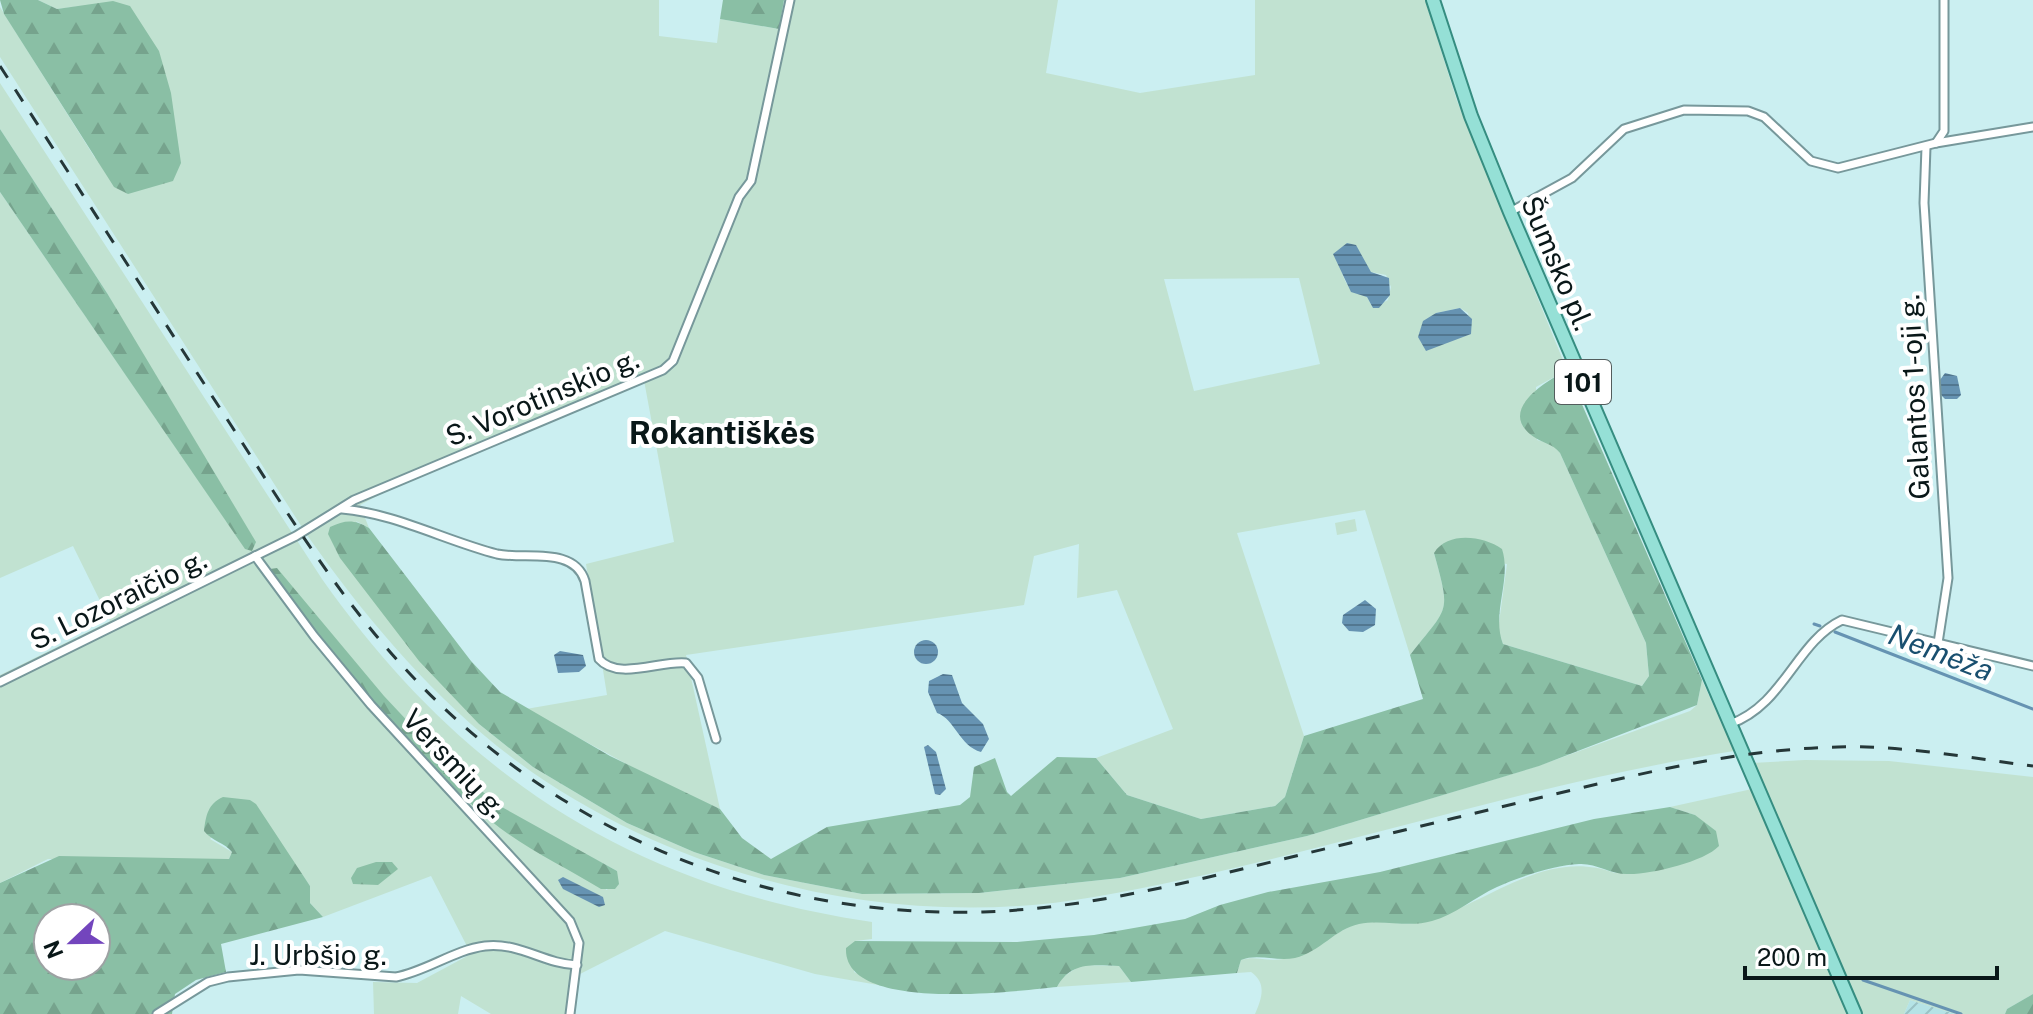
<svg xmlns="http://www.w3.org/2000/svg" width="2033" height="1014" font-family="'Public Sans',sans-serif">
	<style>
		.industrial { fill: url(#industrial-furrows) }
		.green { fill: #c1e2d1; fill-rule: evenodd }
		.forest { fill: url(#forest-firs); fill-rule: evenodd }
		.water { fill: url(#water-rules) }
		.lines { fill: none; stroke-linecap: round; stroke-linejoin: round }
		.stream { stroke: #6693b2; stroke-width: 3 }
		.street-casing { stroke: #77989b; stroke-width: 11 }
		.primary-casing { stroke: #368d81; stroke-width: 16 }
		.street { stroke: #fff; stroke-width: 7 }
		.primary { stroke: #95e0d6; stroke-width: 12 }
		.rail { stroke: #253738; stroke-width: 3; stroke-dasharray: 14 14; stroke-linecap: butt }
		.labels { text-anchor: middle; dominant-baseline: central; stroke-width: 8; stroke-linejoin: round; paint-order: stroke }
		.shield { fill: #fff; stroke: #535d5d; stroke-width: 2 }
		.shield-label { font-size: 26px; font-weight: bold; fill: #091718 }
		.street-label { font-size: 28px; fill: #091718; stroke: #fff }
		.water-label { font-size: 30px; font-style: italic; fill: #194f6f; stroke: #fff }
		.quarter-label { font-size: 32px; font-weight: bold; fill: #091718; stroke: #fff }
	</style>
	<defs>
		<pattern id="industrial-furrows" width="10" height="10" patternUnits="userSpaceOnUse" patternTransform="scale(2)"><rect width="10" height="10" fill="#b5e3e6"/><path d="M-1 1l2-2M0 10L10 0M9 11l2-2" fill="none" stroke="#9ac2c5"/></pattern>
		<pattern id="forest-firs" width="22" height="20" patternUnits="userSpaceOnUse" patternTransform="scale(2)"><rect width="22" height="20" fill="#8abfa5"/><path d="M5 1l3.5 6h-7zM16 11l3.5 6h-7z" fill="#76a38d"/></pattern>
		<pattern id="water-rules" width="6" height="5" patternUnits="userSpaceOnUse" patternTransform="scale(2)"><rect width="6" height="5" fill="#6693b2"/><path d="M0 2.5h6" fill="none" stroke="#527790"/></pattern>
	</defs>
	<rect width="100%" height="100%" fill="#cbeff1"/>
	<!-- industrial -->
	<polygon class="industrial" points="1910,1000 1955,1014 1904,1014"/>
	<!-- green -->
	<g class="green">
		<path d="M38 0H659V36L717 43 720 19 779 29 784 0H1058L1046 73 1140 93 1255 75V0H1425L1457 101 1567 370 1536 387 1537 440 1553 444 1560 453 1646 643 1649 676 1642 686 1503 644 1498 630 1507 564 1434 553C1451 615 1449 606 1410 655L1365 510 1237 533 1304 736 1285 797 1275 806 1201 819 1127 795 1096 758 1173 729 1117 590 1077 598 1079 544 1034 556 1024 605 686 655 720 809 663 784 526 709 607 695 586 564 674 542 643 375 479 442 360 505 369 528 356 521 479 724 533 767 627 823 694 852 764 875 862 894 979 893 1120 878 1307 836 1538 766 1690 711 1697 705 1702 680 1734 751C1517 785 1309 860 1094 897 888 933 661 876 497 746 423 686 362 613 307 535L0 57V7L95 158 81 6 57 9ZM1366 266 1371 272 1386 275 1391 287 1388 300 1373 308 1367 297C1352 285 1349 295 1341 270ZM1299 278 1320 364 1194 391 1164 279ZM1460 308 1468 313 1471 334 1443 342 1436 313Z"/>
		<path d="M0 83 322 579C461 776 633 887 872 922V939L855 941 854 972 884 986 815 974 665 931 580 974 575 1014H491L461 996 458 1014H374L373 982 417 983 471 954 431 876 323 917 310 903V886L250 800 210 839 232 852 229 859H48L0 883V675L110 621 73 546 0 578V192L245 548 107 293 0 129ZM351 675C407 711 445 766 498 805 534 831 578 849 617 871L607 890 493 822 427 759Z"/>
		<polygon points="1355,519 1357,531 1337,535 1335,523"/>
		<polygon points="1805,760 1889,761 2033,777 2033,994 2007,1009 2005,1014 1955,1014 1910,1000 1904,1014 1863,1014 1752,763"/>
		<path d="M1752 789 1848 1014H1255C1262 998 1267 983 1251 972L1237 973 1241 960C1255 955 1268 962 1283 959 1316 954 1327 936 1353 925 1375 917 1399 927 1420 922 1486 907 1543 846 1615 873L1695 815 1670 807Z"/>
		<polygon points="1081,965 1119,966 1131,982 1057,987 1063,977"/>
	</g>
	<!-- forest -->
	<g class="forest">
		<polygon points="0,0 38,0 57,9 113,1 130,6 159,51 171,93 181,163 173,181 128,194 114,187 4,14"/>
		<polygon points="723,0 784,0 779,29 720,19"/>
		<polygon points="0,129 107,293 256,542 252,551 245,549 0,192"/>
		<path d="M1567 370 1702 680 1697 705 1539 766 1307 836 1120 878 979 893 862 894 764 875 694 852 627 823 533 767 479 724 419 661 340 558 328 534 330 527C345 520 354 519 369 528L471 661 500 692 610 756 720 809 742 838 771 859 827 827 960 805 970 797 974 767 995 758 1007 792 1011 796 1057 757 1096 758 1127 795 1201 819 1275 806 1285 797 1304 736 1423 699 1410 655C1449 605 1451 615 1434 553 1448 531 1483 536 1502 549 1512 580 1491 613 1503 644L1642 686 1649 676 1646 643 1560 453C1552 443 1544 444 1534 437 1496 411 1545 382 1567 370Z"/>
		<path d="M277 568 384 696 444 760 500 806 617 871 619 884 615 889H601C565 867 524 848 491 821 406 751 339 659 271 573L270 569Z"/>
		<path d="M223 797 250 800 256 804 310 886V903L323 917 221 944 226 972 196 980 175 994 172 1014H0V883L59 856 229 859 232 852C225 843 212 841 204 831 206 815 208 804 223 797ZM48 918H96V966H48Z"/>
		<path d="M1670 807 1695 815 1716 831 1719 846C1704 862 1649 875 1627 874 1610 874 1596 863 1579 864 1555 865 1519 877 1497 887 1475 897 1455 915 1432 921 1409 928 1383 919 1359 924 1335 929 1320 952 1295 958 1277 962 1258 953 1241 960L1237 973 1131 982 1119 966C1093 965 1071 961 1057 987 1017 991 843 1014 846 948L855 941 1017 942 1094 935 1185 919 1220 905 1268 892 1380 872 1594 819Z"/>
		<polygon points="376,862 392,862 398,869 378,885 353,884 351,878 357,868"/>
		<polygon points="2033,994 2033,1014 2005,1014 2007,1009"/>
	</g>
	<!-- water -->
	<g class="water">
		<polygon points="1347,243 1356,245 1371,272 1389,278 1390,295 1379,308 1373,308 1367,297 1351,292 1333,254"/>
		<polygon points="1460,308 1472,319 1471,334 1426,351 1418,337 1423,321 1436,313"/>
		<polygon points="1945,373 1957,376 1961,395 1957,399 1945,399 1941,395 1940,380"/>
		<polygon points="1365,600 1376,609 1375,625 1363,632 1349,631 1342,623 1343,615"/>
		<circle cx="926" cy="652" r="12"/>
		<polygon points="560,651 583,655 586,666 579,672 558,673 554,655"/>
		<path d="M943 674 952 675 962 703 983 724 989 739 981 752C959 746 955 719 937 713L928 692 929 681Z"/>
		<polygon points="928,745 936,752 946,789 940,795 935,794 924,747"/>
		<polygon points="563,877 603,897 605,905 599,907 563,889 558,880"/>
	</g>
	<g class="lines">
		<!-- stream -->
		<g class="stream">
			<polyline points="1814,624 1820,626"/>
			<polyline points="1835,632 2033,709"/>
			<polyline points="1863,980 1961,1014"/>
		</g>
		<defs>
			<g id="street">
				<polyline points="1936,143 1944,131 1944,0"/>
				<polyline points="1926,147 1924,203 1948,578 1938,643"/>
				<polyline points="1510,212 1572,178 1624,129 1684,110 1748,111 1764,117 1811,161 1838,168 1936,143 2033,127"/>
				<path d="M342 509C394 513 446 541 497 554 526 560 574 546 585 581L599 659C618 681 661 660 686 663L698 678 716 739"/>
				<polyline points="255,556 314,636 371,705 570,921 579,943 570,1014"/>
				<polyline points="0,682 296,536 354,500 663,370 673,361 739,197 751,181 790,0"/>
				<path d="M1730 724C1784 705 1796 642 1842 620L2033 666"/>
				<path d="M157 1014 208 982 228 977 299 970 396 977C427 971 454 950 485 946 520 942 544 964 577 965"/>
			</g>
			<polyline id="primary" points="1433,0 1471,116 1510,212 1855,1014"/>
		</defs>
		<!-- street casing -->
		<use href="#street" class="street-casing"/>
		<!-- primary casing -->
		<use href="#primary" class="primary-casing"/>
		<!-- street -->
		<use href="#street" class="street"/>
		<!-- primary -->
		<use href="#primary" class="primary"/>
		<!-- rail -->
		<path class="rail" d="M0 66C71 176 141 286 212 396 266 478 316 564 379 639 530 820 748 919 983 912 1102 908 1218 874 1333 847 1413 828 1492 809 1572 790 1660 769 1747 749 1838 747 1903 745 1969 758 2033 766"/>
	</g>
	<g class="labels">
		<!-- shield labels -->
		<rect class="shield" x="1555" y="360" width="56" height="44" rx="6"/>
		<g class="shield-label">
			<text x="1583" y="382">101</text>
		</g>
		<!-- street labels -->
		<g class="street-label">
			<text transform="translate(1558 263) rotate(67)">Šumsko pl.</text>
			<text transform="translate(542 397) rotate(-23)">S. Vorotinskio g.</text>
			<text transform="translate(1914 397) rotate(-93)">Galantos 1-oji g.</text>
			<text transform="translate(118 599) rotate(-26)">S. Lozoraičio g.</text>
			<text transform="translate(455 763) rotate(47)">Versmių g.</text>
			<text x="318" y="954">J. Urbšio g.</text>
		</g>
		<!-- water labels -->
		<g class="water-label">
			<text transform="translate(1941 652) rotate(21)">Nemėža</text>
		</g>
		<!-- quarter labels -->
		<g class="quarter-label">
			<text x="722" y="432">Rokantiškės</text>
		</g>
	</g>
	<!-- north arrow -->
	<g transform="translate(72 942) rotate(248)"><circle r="38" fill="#ffffff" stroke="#9da2a3" stroke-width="2"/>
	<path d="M0-6L14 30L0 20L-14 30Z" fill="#7345bd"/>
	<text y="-12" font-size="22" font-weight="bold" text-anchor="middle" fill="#091718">N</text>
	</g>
	<!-- scale -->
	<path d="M1745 966v12h252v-12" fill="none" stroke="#091718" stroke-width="4"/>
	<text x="1757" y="966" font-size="24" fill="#091718" stroke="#ffffff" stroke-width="6" paint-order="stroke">200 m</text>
</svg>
